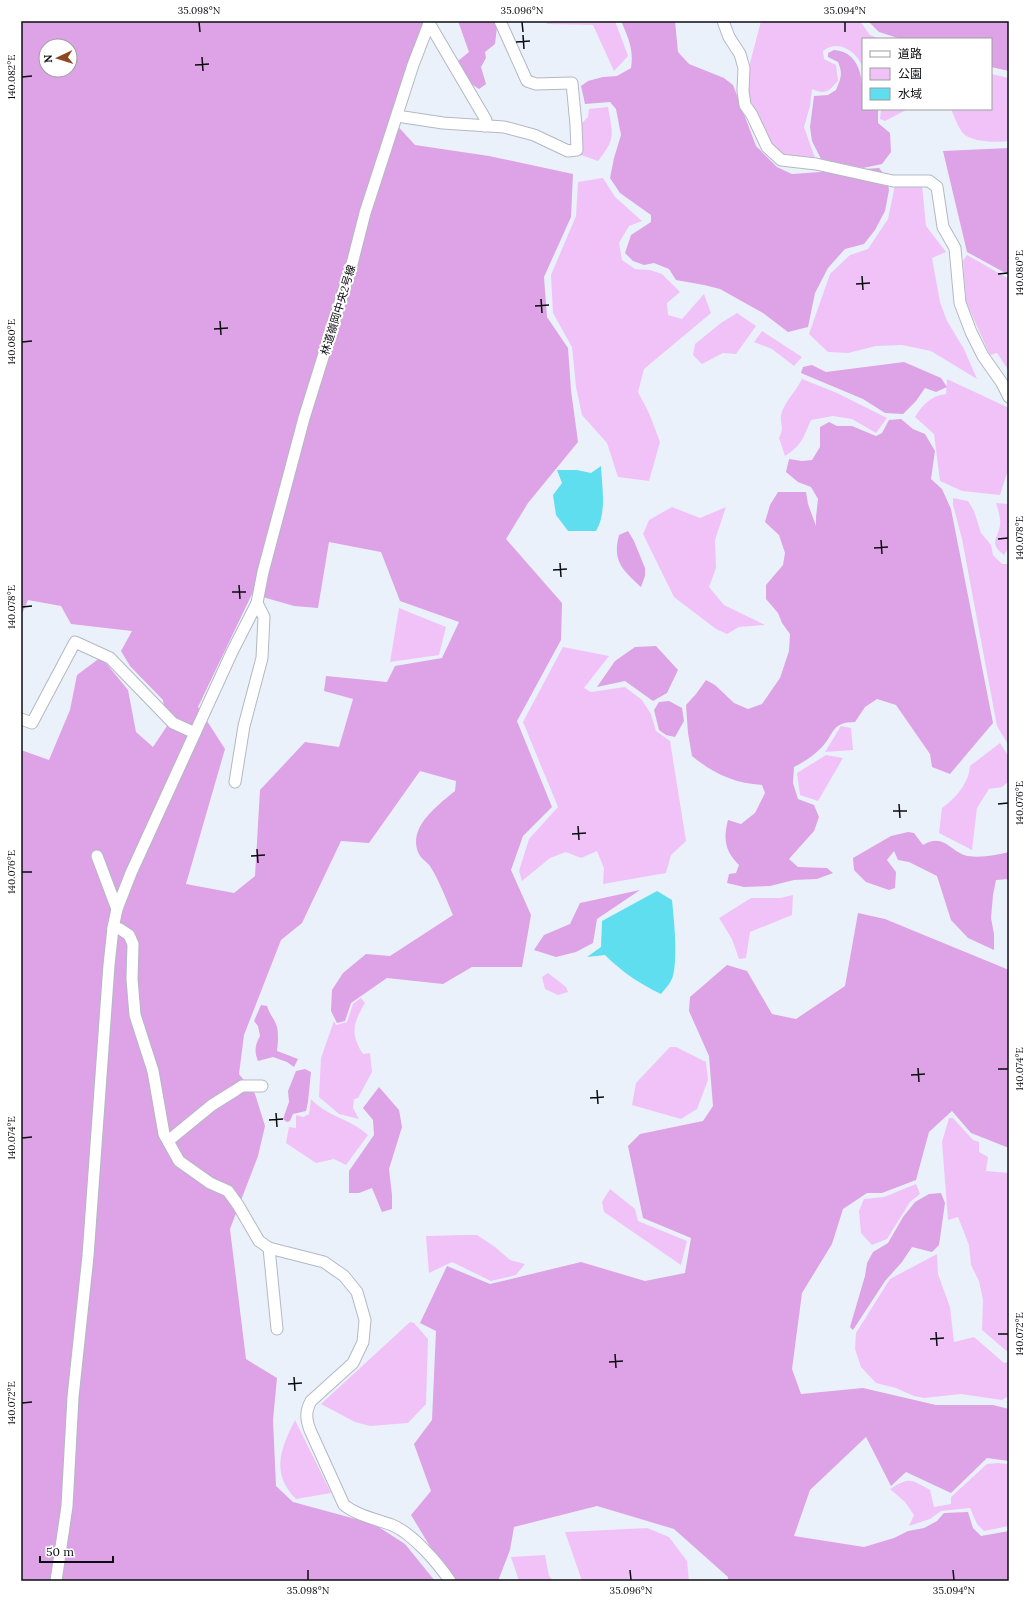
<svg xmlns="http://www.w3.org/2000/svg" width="1030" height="1602" font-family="Lora,'Noto Sans JP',serif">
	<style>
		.green { fill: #f1c2f8 }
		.forest { fill: #dea2e7; fill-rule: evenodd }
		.water { fill: #5fdef0 }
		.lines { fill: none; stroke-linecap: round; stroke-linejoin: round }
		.minor-casing { stroke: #b3b8c3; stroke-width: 13 }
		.minor { stroke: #fff; stroke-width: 11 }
		.ticks { fill: none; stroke: #0b0c10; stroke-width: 1.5 }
		.labels { text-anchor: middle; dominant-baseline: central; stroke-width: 4; stroke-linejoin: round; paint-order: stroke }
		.street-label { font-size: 11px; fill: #0b0c10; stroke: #fff }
		.neatline { fill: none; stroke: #0b0c10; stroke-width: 1.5 }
		.ticks-label { font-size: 10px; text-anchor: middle; fill: #0b0c10 }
	</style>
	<rect width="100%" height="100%" fill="#ebf1fb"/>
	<!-- green -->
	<g class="green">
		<polygon points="546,21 615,21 628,56 614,71 593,25 547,24"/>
		<path d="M761 21H860L870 35 880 39H863V68C858 53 839 38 823 51L824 59 836 65 838 81C828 92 825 95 812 89L810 106 804 127 815 158H784L766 138 748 99V71Z"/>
		<path d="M991 74 1009 78V141C997 143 969 142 962 132 957 125 954 116 951 109H991Z"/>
		<path d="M608 107C613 136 616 138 598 161L581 155 579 126 588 117 589 109Z"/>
		<polygon points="881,109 908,109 885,121 880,119"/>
		<polygon points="603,178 615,197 642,221 629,226 619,243 622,260 635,269 650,270 662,274 680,292 667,303 668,315 682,319 704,294 711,313 644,369 638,392 649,413 660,442 649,481 618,477 607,443 582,415 576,387 572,347 553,313 551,275 576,216 578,182"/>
		<polygon points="895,185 922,185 926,226 946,252 932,258 940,302 947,321 964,349 977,379 931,351 902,345 876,346 848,353 828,352 809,334 830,274 850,255 868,249 888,219"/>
		<polygon points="967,255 1009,279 1009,371 997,353 990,355 966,302 963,261"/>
		<polygon points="737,313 756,326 736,354 723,353 702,364 693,355 695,344 721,323"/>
		<polygon points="762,331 802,357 794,366 772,349 754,342"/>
		<path d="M802 379 837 393 887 418 876 433 852 419 833 416 811 420C803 438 802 445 785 456L779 438C785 426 780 427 781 416 782 405 797 390 802 379Z"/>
		<path d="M947 379 1009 408V467L1000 495 962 491 940 481 934 434 915 417C923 404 931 396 946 394Z"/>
		<polygon points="953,498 968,501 974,511 981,533 991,545 993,555 1002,564 1009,564 1009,746 997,726 962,539 953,505"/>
		<path d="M996 503 1009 504V547L1004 555C988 543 998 539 1000 525 1001 518 998 509 996 503Z"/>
		<polygon points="672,507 700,518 726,507 715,540 716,568 709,587 724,605 765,625 739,627 727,634 716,629 674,597 643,534 649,520"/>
		<polygon points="399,608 446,627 439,655 390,662"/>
		<polygon points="563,647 609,656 584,688 591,692 625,687 642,700 651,714 656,731 670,741 686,841 671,855 666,873 603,884 604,868 597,851 581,858 566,852 550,858 522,881 519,871 529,839 558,807 523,722"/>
		<polygon points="841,726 851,728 853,750 825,752"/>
		<path d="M1000 743 1009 757V781L1002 787 989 789 977 808 972 850 939 833 942 808C955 799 969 783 970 766Z"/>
		<polygon points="826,755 843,758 818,801 800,795 797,773"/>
		<polygon points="793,895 792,915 750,932 746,958 739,959 732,939 719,918 751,898 780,898"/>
		<polygon points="548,973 566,987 568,992 558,995 545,989 542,977"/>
		<path d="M361 998 365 1003C353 1023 350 1034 363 1054L370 1053 372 1072 358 1098 354 1099 353 1108 359 1119 339 1114 319 1097 321 1058 334 1021 336 1025 347 1022 353 1004Z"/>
		<polygon points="670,1047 676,1047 706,1062 708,1080 697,1109 681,1119 632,1105 636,1083"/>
		<path d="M311 1099C326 1116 351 1119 368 1135L346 1165 334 1159 316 1163 286 1143 289 1127 296 1128V1115L303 1117 309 1114Z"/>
		<polygon points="949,1118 953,1118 973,1140 979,1142 979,1152 988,1157 986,1171 1009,1173 1009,1353 982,1330 983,1300 979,1281 971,1265 969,1245 958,1217 948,1220 942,1142"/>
		<polygon points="916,1184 920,1194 910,1202 887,1239 872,1245 861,1233 859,1211 864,1199 884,1197"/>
		<polygon points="610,1189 635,1209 638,1221 687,1241 681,1265 604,1212 602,1202"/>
		<polygon points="462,1235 477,1235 495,1247 510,1260 525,1264 516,1275 491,1281 452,1262 429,1273 426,1236"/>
		<polygon points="937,1254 938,1274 950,1307 954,1342 974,1337 1004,1363 1009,1362 1009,1396 1002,1400 961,1394 924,1398 914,1396 896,1388 876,1383 861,1367 855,1349 856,1333 890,1279"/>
		<polygon points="410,1322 414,1323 428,1339 426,1404 408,1423 370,1426 355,1422 321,1404"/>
		<path d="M295 1420 331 1493 296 1499C270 1473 281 1448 295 1420Z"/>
		<path d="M998 1463 1009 1464V1526L984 1531 977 1524 970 1508 941 1511 930 1519 909 1526 914 1515 905 1502 890 1489C910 1477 910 1479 930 1490L934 1507 951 1504V1497L987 1464Z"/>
		<polygon points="647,1528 669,1537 687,1561 689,1581 582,1581 565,1532"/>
		<polygon points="545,1555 549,1576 553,1581 519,1581 511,1557"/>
	</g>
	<!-- forest -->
	<g class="forest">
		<path d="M21 21H427L393 121 415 145 489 156 573 174 571 217 544 277 547 317 568 348 571 390 578 442 528 503 506 539 562 603 561 640 517 721 552 807 523 836 511 870 531 915 522 967H472L443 984 387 978 351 1003 345 1021 337 1023 331 1011 332 990 343 973 366 954 390 956 453 915C446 899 439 880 430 866 426 861 420 858 418 852 408 827 438 805 455 791L456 781 420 771 369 843 341 841 302 923 281 940 244 1035 239 1074 255 1094 265 1126 258 1156 230 1229 246 1359 277 1378 273 1420 276 1486 293 1502 374 1524 405 1544 435 1581H21V750L49 760 70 710 77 675 101 657 128 690 136 732 153 747 167 726 163 700 130 666 121 651 132 631 71 624 61 606 28 600 21 616ZM46 46H70V70H46ZM329 542 381 552 400 601 459 622 442 658 395 666 387 682 326 676 324 691 353 699 339 747 305 742 260 790 255 876 234 893 186 884 225 749 198 707 252 594 294 606 318 608Z"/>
		<polygon points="458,21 495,21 497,27 495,44 485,52 486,58 481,67 486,84 479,89 470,83 458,61 469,52"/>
		<path d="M621 21H675L678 52 689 64 724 78 733 85 756 146 777 167 792 174 879 168 887 178 889 190 885 211 875 230 864 244 845 249 828 268 815 293 808 327 788 332 763 313 720 289 704 285 676 280 669 269 654 263 644 265 633 261 625 253 631 235 651 222V215L620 193 610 178 614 158 621 135 616 109 610 102 585 104 581 86 588 81 603 77 617 76 631 68C634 49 628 37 621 21Z"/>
		<polygon points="868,21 1009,21 1009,71 991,67 991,39 901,39 879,32"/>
		<path d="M834 50C864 52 863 87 863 109H878V123L890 133 891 152 882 164 863 168 821 159 812 141 810 127 814 96 828 95 836 90C841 78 843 74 838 62L828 57V53Z"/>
		<polygon points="1009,148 1009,275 967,252 943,151"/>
		<polygon points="904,362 941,378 947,387 936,392 925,388 916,401 903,414 885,413 863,399 801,373 803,367 812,365 826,372"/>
		<path d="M901 419 913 429 925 434 935 451 931 479 942 489 951 509 993 723 950 774 932 767 930 754 896 705 877 699 865 707 855 722C830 722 835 735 820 749 812 757 804 762 794 767L793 783 798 799 814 805 819 817 814 831 789 859 798 867 827 868 833 873 817 879 794 880 770 886 744 887 727 883 729 874 736 873 739 865C725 851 723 839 728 820L741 824 755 813 765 793 762 785C734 783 714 774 692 756L688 733 686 705 696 694 706 680 715 685 734 703 748 709 762 704 780 678 789 651 790 634 782 623 778 613 766 599V585L783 565 785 553 779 535 765 522 770 505 778 492H806L808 504 816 526V517L818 499 811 487 798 482 786 472 789 459 802 461 812 460 820 447V427L829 422 837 426H852L876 436 882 433 889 420Z"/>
		<path d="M628 531 634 541 645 568V576L641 587C623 570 612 562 619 535Z"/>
		<polygon points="656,646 678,670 667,693 653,701 625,681 597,687 615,661 635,647"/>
		<polygon points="669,701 682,708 684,721 675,737 666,735 659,730 654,710 659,702"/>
		<path d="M908 832 914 833 923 845C944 832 951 853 968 856 982 858 996 855 1009 852V879L996 880 993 895 991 918 994 934V950L968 938 951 920 937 876 909 862 898 860 894 851 887 860 896 872 895 888 889 890 866 882 854 870 853 858 891 836Z"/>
		<polygon points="640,890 597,919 593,943 576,952 556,957 534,950 544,935 570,924 580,903"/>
		<polygon points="858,913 885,919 1009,970 1009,1148 971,1133 952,1111 929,1132 916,1180 882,1193 867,1193 843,1209 832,1244 802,1293 792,1369 801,1394 863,1388 936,1405 993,1405 1009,1409 1009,1461 987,1458 951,1493 906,1472 891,1486 866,1437 810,1490 794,1536 864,1547 894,1538 908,1531 924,1528 937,1521 944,1513 968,1512 973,1528 981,1536 1009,1531 1009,1581 728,1581 728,1577 674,1529 597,1506 514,1527 510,1550 498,1581 451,1581 411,1515 431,1491 414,1444 432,1420 436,1331 420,1323 447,1266 490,1284 581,1262 645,1281 685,1273 691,1238 643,1218 628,1146 640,1134 703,1121 713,1106 709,1056 689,1011 690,997 727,965 747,971 772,1014 796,1019 845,986"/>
		<path d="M261 1005 267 1006C269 1013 273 1017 276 1024 279 1031 278 1043 277 1051L298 1059 294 1067 287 1062 273 1057 258 1061C254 1051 255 1045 260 1036L258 1026 254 1021Z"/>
		<polygon points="305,1069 311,1072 308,1102 306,1111 293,1114 290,1121 287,1122 283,1119 289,1102 288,1091 296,1071"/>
		<polygon points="379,1087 399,1110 402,1127 389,1169 392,1195 392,1209 382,1212 372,1188 359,1193 349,1193 349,1171 374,1135 373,1120 363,1108"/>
		<polygon points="941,1193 945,1203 939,1245 932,1252 912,1247 902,1262 885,1281 853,1330 850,1327 865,1276 867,1263 873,1252 888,1243 903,1217 915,1202 929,1194"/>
	</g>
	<!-- water -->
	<g class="water">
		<path d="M601 466C602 487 607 513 596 531H568L556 515 553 495 562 483 557 470H577L591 473Z"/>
		<path d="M657 891 672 900C674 921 678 956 673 976 671 983 665 989 661 994 640 984 622 972 605 955L587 957 601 947 602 921Z"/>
	</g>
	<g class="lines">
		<defs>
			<g id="minor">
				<polyline points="723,21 729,37 740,54 744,68 743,91 745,105 752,115 767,147 781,160 816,164 893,181 929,181 937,187 943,227 955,248 960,303 971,332 983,356 1002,383 1009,397"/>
				<polyline points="429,23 486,120 485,126"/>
				<polyline points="397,116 443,123 504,127 534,135 568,151 577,150 576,125 572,83 536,84 527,81 500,21"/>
				<polyline points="21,719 32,723 75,642 110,658 173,723 195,733"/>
				<polyline points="235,782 244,726 262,658 264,617 257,603"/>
				<polyline points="97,856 117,909"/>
				<path d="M113 928 120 929 129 935 133 944 132 979 135 1015 153 1071 164 1134 179 1161 210 1183 228 1191 238 1205 259 1241 269 1248 324 1262 344 1276 357 1292 365 1320 363 1342 353 1363 311 1401C305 1412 306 1419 310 1430L344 1505C358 1516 376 1519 392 1525 412 1533 438 1563 450 1581"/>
				<polyline points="168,1141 212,1105 236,1090 242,1086 262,1086"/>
				<polyline points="269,1248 277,1329"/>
				<polyline points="56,1581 67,1506 73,1397 88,1256 109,965 113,928 117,909 131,873 232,652 257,603 263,572 304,418 352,264 365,213 413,65 430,21"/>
			</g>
		</defs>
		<!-- minor casing -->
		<use href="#minor" class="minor-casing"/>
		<!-- minor -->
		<use href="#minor" class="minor"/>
	</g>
	<!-- ticks -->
	<path class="ticks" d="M199 22 200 32M522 22 523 32M845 22V32M523 35 524 49M516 42 530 41M202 57 203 71M195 65 209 64M22 77 32 76M998 274 1008 273M862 276 863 290M856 284 870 283M541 299 542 313M535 306 549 305M220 321 221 335M214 329 228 328M22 342 32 341M998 539 1008 538M881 540 882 554M874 548 888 547M560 563 561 577M553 570 567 569M239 585 240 599M232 592H246M22 607 32 606M899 804 900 818M998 804 1008 803M893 811H907M578 826 579 840M572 834 586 833M257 849 258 863M251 856 265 855M22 872H32M918 1068 919 1082M998 1069H1008M911 1075 925 1074M597 1090 598 1104M590 1098 604 1097M276 1113 277 1127M269 1120 283 1119M22 1138 32 1137M936 1332 937 1346M998 1334H1008M930 1339 944 1338M615 1354 616 1368M609 1362 623 1361M294 1377 295 1391M288 1384 302 1383M22 1403 32 1402M308 1570V1580M630 1570 631 1580M953 1570 954 1580"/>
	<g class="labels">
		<!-- street labels -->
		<g class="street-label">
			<text transform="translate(338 310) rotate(-73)">林道嶺岡中央2号線</text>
		</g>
	</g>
	<!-- border -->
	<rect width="1030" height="1602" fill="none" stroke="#ffffff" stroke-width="44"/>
	<!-- legend -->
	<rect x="862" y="38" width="130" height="72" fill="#ffffff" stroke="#9d9e9f"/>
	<rect x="870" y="51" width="20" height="6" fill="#ffffff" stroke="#9d9e9f"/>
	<text x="898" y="58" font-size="12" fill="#0b0c10">道路</text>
	<rect x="870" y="68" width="20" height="12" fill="#f1c2f8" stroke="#9d9e9f"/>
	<text x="898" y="78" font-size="12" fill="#0b0c10">公園</text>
	<rect x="870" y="88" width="20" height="12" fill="#5fdef0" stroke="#9d9e9f"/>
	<text x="898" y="98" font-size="12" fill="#0b0c10">水域</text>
	<!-- north arrow -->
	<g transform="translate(58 58) rotate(266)"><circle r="19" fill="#ffffff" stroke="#9d9e9f"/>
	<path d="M0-3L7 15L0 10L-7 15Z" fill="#8d4720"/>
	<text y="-6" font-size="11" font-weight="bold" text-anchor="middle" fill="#0b0c10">N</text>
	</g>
	<!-- scale -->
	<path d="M40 1556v6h73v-6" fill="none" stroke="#0b0c10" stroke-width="2"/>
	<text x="46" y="1556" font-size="12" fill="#0b0c10" stroke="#ffffff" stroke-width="3" paint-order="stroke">50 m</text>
	<rect x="22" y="22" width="986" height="1558" class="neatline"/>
	<g class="ticks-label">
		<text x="199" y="14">35.098°N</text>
		<text x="522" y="14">35.096°N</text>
		<text x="845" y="14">35.094°N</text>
		<text transform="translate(11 77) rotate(-90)" y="4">140.082°E</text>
		<text transform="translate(1019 273) rotate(-90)" y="4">140.080°E</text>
		<text transform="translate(11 342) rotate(-90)" y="4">140.080°E</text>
		<text transform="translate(1019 538) rotate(-90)" y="4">140.078°E</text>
		<text transform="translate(11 607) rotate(-90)" y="4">140.078°E</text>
		<text transform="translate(1019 803) rotate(-90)" y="4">140.076°E</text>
		<text transform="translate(11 872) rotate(-90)" y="4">140.076°E</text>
		<text transform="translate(1019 1069) rotate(-90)" y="4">140.074°E</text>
		<text transform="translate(11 1138) rotate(-90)" y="4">140.074°E</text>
		<text transform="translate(1019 1334) rotate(-90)" y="4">140.072°E</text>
		<text transform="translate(11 1403) rotate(-90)" y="4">140.072°E</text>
		<text x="308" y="1594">35.098°N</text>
		<text x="631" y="1594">35.096°N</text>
		<text x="954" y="1594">35.094°N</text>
	</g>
</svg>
